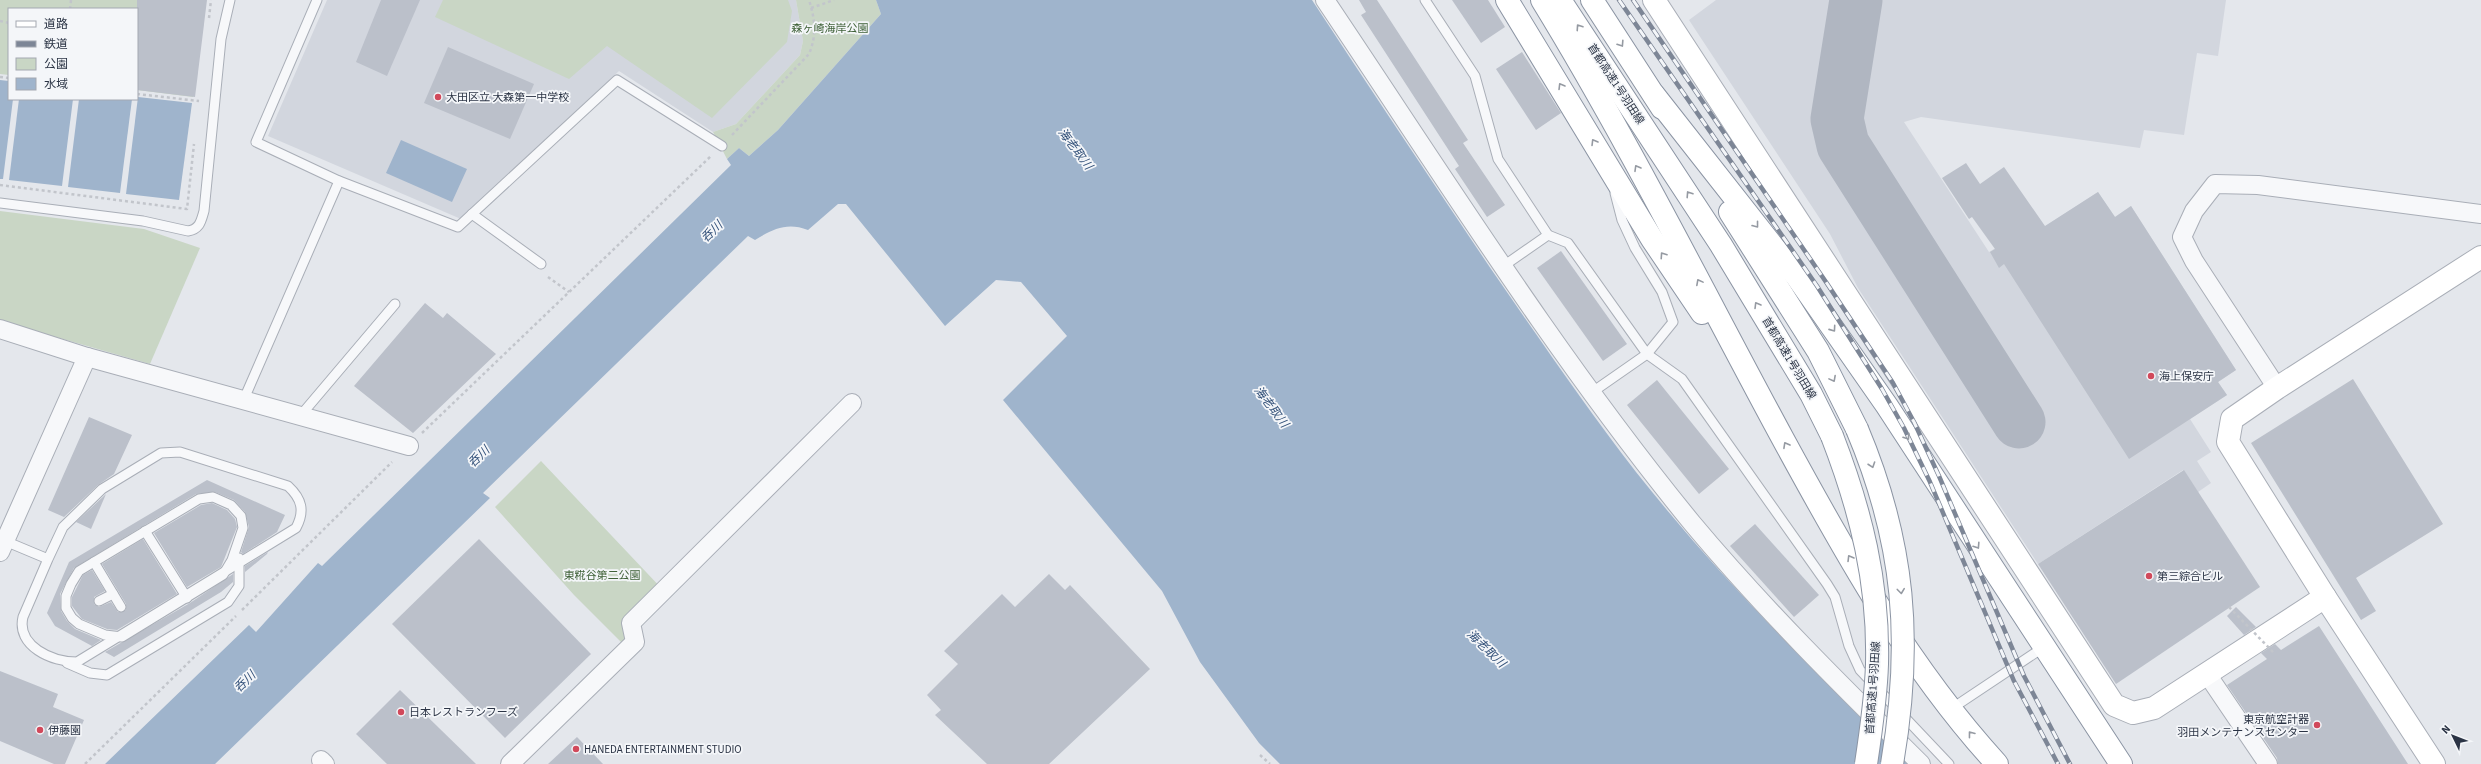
<svg xmlns="http://www.w3.org/2000/svg" width="2481" height="764" font-family="'Source Sans 3','Noto Sans JP',sans-serif">
	<style>
		.built { fill: #d2d6de }
		.green { fill: #c9d6c5 }
		.water { fill: #9fb4cc }
		.lines { fill: none; stroke-linecap: round; stroke-linejoin: round }
		.taxiway { stroke: #b0b6c1; stroke-width: 53 }
		.building { fill: #bbc0ca }
		.lane-casing { stroke: #a9aeb7; stroke-width: 11 }
		.street-casing { stroke: #a9aeb7; stroke-width: 20 }
		.secondary-casing { stroke: #a9aeb7; stroke-width: 24 }
		.highway-casing { stroke: #8b94a3; stroke-width: 24 }
		.path { stroke: #c2c5cb; stroke-width: 2.5; stroke-dasharray: 3 3; stroke-linecap: butt }
		.lane { stroke: #f7f8fa; stroke-width: 9 }
		.street { stroke: #f7f8fa; stroke-width: 18 }
		.secondary { stroke: #fff; stroke-width: 22 }
		.highway { stroke: #fff; stroke-width: 22 }
		.rail-casing { stroke: #7d8696; stroke-width: 4.5 }
		.rail { stroke: #f4f6f9; stroke-width: 3; stroke-dasharray: 9; stroke-linecap: butt }
		.highway-bridge-casing { stroke: #8b94a3; stroke-width: 24; stroke-linecap: butt }
		.path-bridge { stroke: #c2c5cb; stroke-width: 2.5; stroke-dasharray: 3 3; stroke-linecap: butt }
		.highway-bridge { stroke: #fff; stroke-width: 22 }
		.oneway { stroke: #959aa2 }
		.poi-dot { fill: #d1495b; stroke: #f4f6f9; stroke-width: 1.5 }
		.labels { text-anchor: middle; dominant-baseline: central; stroke-width: 3.5; stroke-linejoin: round; paint-order: stroke }
		.park-label { font-size: 11px; fill: #3f6138; stroke: #f4f6f9 }
		.street-label { font-size: 11px; fill: #2b3445; stroke: #f4f6f9 }
		.poi-label { font-size: 11px; fill: #2b3445; stroke: #f4f6f9; text-anchor: start }
		.water-label { font-size: 12px; font-style: italic; fill: #34527a; stroke: #f4f6f9 }
	</style>
	<rect width="100%" height="100%" fill="#e4e7ec"/>
	<!-- built -->
	<g class="built">
		<polygon points="327,0 796,0 803,41 800,55 736,124 713,132 619,71 461,219 268,136"/>
		<polygon points="1716,0 2226,0 2218,56 2197,53 2184,135 2144,130 2140,148 1921,117 1904,122 1989,252 1999,246 2004,253 2098,192 2115,217 2131,206 2236,370 2218,382 2227,395 2190,419 2211,452 2197,461 2211,483 2198,492 2183,470 2038,564 1858,288 1830,234 1689,20"/>
	</g>
	<!-- green -->
	<g class="green">
		<polygon points="0,0 205,0 193,97 137,90 137,9 9,9 9,75 0,74"/>
		<polygon points="443,0 788,0 792,11 787,42 712,118 607,46 569,79 435,17"/>
		<polygon points="796,0 876,0 881,14 778,130 749,156 739,148 727,159 713,132 736,124 800,55 803,41"/>
		<polygon points="0,211 144,229 200,248 150,364 0,321"/>
		<polygon points="541,461 664,591 631,623 628,649 574,595 495,507"/>
	</g>
	<!-- water -->
	<g class="water">
		<path d="M876 0H1312C1371 90 1431 180 1491 269 1538 337 1585 406 1636 472 1719 577 1814 672 1910 764H1280L1259 743 1200 662 1162 591 1003 400 1067 336 1021 282 996 280 945 326 846 204H838L808 230C787 222 773 229 755 240L748 236 483 493 490 498 215 764H105L249 625 256 632 318 563 322 566 731 165 727 159 739 148 749 156 778 130 881 14Z"/>
		<polygon points="0,80 9,81 9,99 13,99 3,179 0,179"/>
		<polygon points="138,97 192,103 179,200 126,194"/>
		<polygon points="19,99 73,99 62,186 9,180"/>
		<polygon points="79,99 132,99 120,193 68,187"/>
		<polygon points="401,140 467,169 452,202 386,173"/>
	</g>
	<g class="lines">
		<!-- taxiway -->
		<polyline class="taxiway" points="1856,0 1837,119 1843,145 2019,422"/>
	</g>
	<!-- building -->
	<g class="building">
		<polygon points="137,0 207,0 195,97 137,90"/>
		<polygon points="381,0 420,0 387,76 356,62"/>
		<polygon points="1359,0 1377,0 1468,140 1463,143 1505,205 1487,217 1455,169 1459,166 1361,15 1366,12"/>
		<polygon points="1452,0 1488,0 1505,27 1481,43"/>
		<polygon points="448,47 534,84 510,139 424,103"/>
		<polygon points="1522,52 1561,113 1536,130 1496,69"/>
		<polygon points="1966,163 1980,184 2004,167 2045,226 2098,192 2115,217 2131,206 2236,370 2218,382 2227,395 2129,459 2004,264 1999,268 1990,252 1995,249 1972,217 1969,219 1942,178"/>
		<polygon points="1561,251 1627,344 1603,361 1537,268"/>
		<polygon points="425,303 443,318 447,313 496,354 413,433 354,386"/>
		<polygon points="2353,379 2443,524 2356,578 2376,611 2361,620 2251,443"/>
		<polygon points="1657,380 1729,469 1699,494 1627,405"/>
		<polygon points="89,417 132,435 114,474 98,485 64,517 48,510"/>
		<polygon points="2184,470 2260,587 2116,684 2038,564"/>
		<polygon points="207,480 285,515 277,532 243,554 241,552 249,527 245,512 234,500 215,492 196,494 74,568 60,594 61,611 67,621 75,629 101,640 92,646 55,626 47,613 69,562"/>
		<polygon points="106,494 91,529 76,522"/>
		<polygon points="212,503 227,510 235,519 237,527 221,567 187,587 154,533 201,505"/>
		<polygon points="1755,524 1819,595 1794,617 1730,546"/>
		<polygon points="143,539 177,594 117,630 107,629 82,619 72,606 72,597 83,575 92,570 105,591 94,597 94,604 99,607 111,602 118,612 126,610 126,604 102,564"/>
		<polygon points="479,539 591,654 505,738 392,624"/>
		<polygon points="268,552 267,554 245,572 245,566"/>
		<polygon points="233,574 233,582 221,592 114,657 105,652 190,603"/>
		<polygon points="1049,574 1065,590 1070,585 1150,669 1049,764 987,764 935,715 941,710 927,695 958,664 944,651 1002,594 1015,607"/>
		<polygon points="2236,607 2256,627 2244,635 2227,616"/>
		<polygon points="2319,626 2408,764 2278,764 2277,758 2227,685 2267,659 2261,653 2275,644 2281,650"/>
		<polygon points="0,671 58,694 53,707 84,720 65,764 54,764 0,741"/>
		<polygon points="400,690 476,764 387,764 356,734"/>
		<polygon points="577,737 603,764 548,764"/>
	</g>
	<g class="lines">
		<defs>
			<g id="lane">
				<polyline points="1425,0 1475,76 1498,159 1548,235 1502,267"/>
				<polyline points="339,181 458,227 617,80 722,146"/>
				<path d="M0 203 143 221 188 231C200 229 201 221 204 211L221 39 230 0"/>
				<polyline points="472,214 541,264"/>
				<polyline points="1548,235 1568,243 1647,354 1682,379 1827,584 1835,597 1849,646 1860,670 1949,764"/>
				<polyline points="1591,393 1647,354 1673,322 1662,292 1635,248 1622,220 1615,193"/>
				<polyline points="244,399 339,181 256,142 317,0"/>
				<polyline points="301,415 395,304"/>
				<polygon points="213,497 231,505 241,516 243,528 232,560 223,575 122,637 105,635 79,624 72,618 66,608 66,596 71,584 79,571 199,499"/>
				<polyline points="145,531 187,598"/>
				<path d="M5 541 48 559 63 527 102 489 161 453 180 452 288 486C302 499 305 511 296 528L77 662C52 662 16 646 23 617L48 559"/>
				<polyline points="94,562 121,607"/>
				<polyline points="99,601 113,594"/>
				<polyline points="67,663 90,673 107,675 228,602 239,586 239,558"/>
				<polyline points="1951,709 2044,647"/>
			</g>
			<g id="street">
				<path d="M1325 0C1444 177 1557 358 1692 523 1763 608 1842 686 1921 764"/>
				<polyline points="0,329 87,357 409,446"/>
				<polyline points="2277,388 2194,261 2182,237 2194,211 2215,184 2258,185 2481,214"/>
				<polyline points="0,552 87,357"/>
				<polyline points="2207,674 2268,764"/>
				<polyline points="321,760 325,764"/>
				<polyline points="510,764 635,642 631,623 852,403"/>
			</g>
			<g id="secondary">
				<polyline points="1654,0 2114,705 2133,713 2154,708 2325,597"/>
				<polyline points="2434,764 2325,597 2228,442 2232,419 2277,388 2481,257"/>
			</g>
			<g id="highway">
				<polyline points="1507,0 1652,239 1702,313"/>
				<path d="M1542 0C1629 142 1704 293 1783 439 1845 553 1909 668 1997 764"/>
				<polyline points="1560,0 1721,245 1811,394 1832,436"/>
				<polyline points="1592,0 1662,108"/>
				<polyline points="1654,95 1797,277 1887,406 2121,764"/>
				<polyline points="1730,212 1818,351 1857,429"/>
			</g>
		</defs>
		<!-- lane casing -->
		<use href="#lane" class="lane-casing"/>
		<!-- street casing -->
		<use href="#street" class="street-casing"/>
		<!-- secondary casing -->
		<use href="#secondary" class="secondary-casing"/>
		<!-- highway casing -->
		<use href="#highway" class="highway-casing"/>
		<!-- path -->
		<g class="path">
			<polyline points="811,8 834,0"/>
			<polyline points="70,9 71,0"/>
			<polyline points="209,18 211,0"/>
			<polyline points="0,21 9,23"/>
			<polyline points="0,77 9,78"/>
			<polyline points="137,94 199,101"/>
			<path d="M732 135 809 54C817 35 815 19 809 0"/>
			<polyline points="0,185 187,209 194,144"/>
			<polyline points="548,277 569,292"/>
			<polyline points="422,433 711,156"/>
			<polyline points="242,610 392,462"/>
			<polyline points="1260,755 1270,764"/>
			<polyline points="85,764 236,616"/>
		</g>
		<!-- lane -->
		<use href="#lane" class="lane"/>
		<!-- street -->
		<use href="#street" class="street"/>
		<!-- secondary -->
		<use href="#secondary" class="secondary"/>
		<!-- highway -->
		<use href="#highway" class="highway"/>
		<defs>
			<g id="rail">
				<polyline points="1619,0 1817,286 1882,389 1904,428 1930,482 2014,681 2058,764"/>
				<polyline points="1633,0 1826,282 1893,383 1914,422 1939,476 2024,676 2070,764"/>
			</g>
		</defs>
		<!-- rail casing -->
		<use href="#rail" class="rail-casing"/>
		<!-- rail -->
		<use href="#rail" class="rail"/>
		<defs>
			<g id="highway-bridge">
				<path d="M1857 429C1905 543 1913 642 1892 764"/>
				<path d="M1832 436C1861 511 1879 583 1877 664 1876 698 1871 731 1866 764"/>
			</g>
		</defs>
		<!-- highway-bridge casing -->
		<use href="#highway-bridge" class="highway-bridge-casing"/>
		<!-- path-bridge -->
		<polyline class="path-bridge" points="2229,607 2275,654"/>
		<!-- highway-bridge -->
		<use href="#highway-bridge" class="highway-bridge"/>
	</g>
	<!-- one-way arrows -->
	<defs><path id="oneway-chevron" d="M-2-3.5L2.5 0L-2 3.5" fill="none" stroke-width="1.6" stroke-linecap="round" stroke-linejoin="round"/></defs>
	<g class="oneway">
		<use href="#oneway-chevron" transform="translate(1579 27) rotate(-124)"/>
		<use href="#oneway-chevron" transform="translate(1621 44) rotate(57)"/>
		<use href="#oneway-chevron" transform="translate(1561 86) rotate(-121)"/>
		<use href="#oneway-chevron" transform="translate(1594 142) rotate(-121)"/>
		<use href="#oneway-chevron" transform="translate(1637 168) rotate(-120)"/>
		<use href="#oneway-chevron" transform="translate(1689 194) rotate(-123)"/>
		<use href="#oneway-chevron" transform="translate(1756 225) rotate(52)"/>
		<use href="#oneway-chevron" transform="translate(1663 255) rotate(-124)"/>
		<use href="#oneway-chevron" transform="translate(1699 282) rotate(-118)"/>
		<use href="#oneway-chevron" transform="translate(1757 305) rotate(-121)"/>
		<use href="#oneway-chevron" transform="translate(1833 329) rotate(55)"/>
		<use href="#oneway-chevron" transform="translate(1833 379) rotate(62)"/>
		<use href="#oneway-chevron" transform="translate(1907 437) rotate(57)"/>
		<use href="#oneway-chevron" transform="translate(1786 445) rotate(-119)"/>
		<use href="#oneway-chevron" transform="translate(1872 465) rotate(71)"/>
		<use href="#oneway-chevron" transform="translate(1977 546) rotate(57)"/>
		<use href="#oneway-chevron" transform="translate(1850 558) rotate(-121)"/>
		<use href="#oneway-chevron" transform="translate(1901 591) rotate(83)"/>
		<use href="#oneway-chevron" transform="translate(1971 734) rotate(-128)"/>
	</g>
	<!-- markers -->
	<g class="poi-dot">
		<circle cx="438" cy="97" r="4"/>
		<circle cx="2151" cy="376" r="4"/>
		<circle cx="2149" cy="576" r="4"/>
		<circle cx="401" cy="712" r="4"/>
		<circle cx="2317" cy="725" r="4"/>
		<circle cx="40" cy="730" r="4"/>
		<circle cx="576" cy="749" r="4"/>
	</g>
	<g class="labels">
		<!-- park labels -->
		<g class="park-label">
			<text x="830" y="28">森ヶ崎海岸公園</text>
			<text x="602" y="575">東糀谷第二公園</text>
		</g>
		<!-- street labels -->
		<g class="street-label">
			<text transform="translate(1616 84) rotate(57)">首都高速1号羽田線</text>
			<text transform="translate(1789 358) rotate(59)">首都高速1号羽田線</text>
			<text transform="translate(1873 688) rotate(-86)">首都高速1号羽田線</text>
		</g>
		<!-- poi labels -->
		<g class="poi-label">
			<text x="446" y="97">大田区立 大森第一中学校</text>
			<text x="2159" y="376">海上保安庁</text>
			<text x="2157" y="576">第三綜合ビル</text>
			<text x="409" y="712">日本レストランフーズ</text>
			<text x="2309" y="719" text-anchor="end">東京航空計器<tspan x="2309" dy="13">羽田メンテナンスセンター</tspan></text>
			<text x="48" y="730">伊藤園</text>
			<text x="584" y="749">HANEDA ENTERTAINMENT STUDIO</text>
		</g>
		<!-- water labels -->
		<g class="water-label">
			<text transform="translate(1075 149) rotate(53)">海老取川</text>
			<text transform="translate(712 232) rotate(-44)">呑川</text>
			<text transform="translate(1271 407) rotate(53)">海老取川</text>
			<text transform="translate(479 457) rotate(-44)">呑川</text>
			<text transform="translate(1486 649) rotate(44)">海老取川</text>
			<text transform="translate(245 682) rotate(-44)">呑川</text>
		</g>
	</g>
	<!-- legend -->
	<rect x="8" y="8" width="130" height="92" fill="#f4f6f9" stroke="#a4a8b1"/>
	<rect x="16" y="21" width="20" height="6" fill="#ffffff" stroke="#a4a8b1"/>
	<text x="44" y="28" font-size="12" fill="#2b3445">道路</text>
	<rect x="16" y="41" width="20" height="6" fill="#7d8696" stroke="#a4a8b1"/>
	<text x="44" y="48" font-size="12" fill="#2b3445">鉄道</text>
	<rect x="16" y="58" width="20" height="12" fill="#c9d6c5" stroke="#a4a8b1"/>
	<text x="44" y="68" font-size="12" fill="#2b3445">公園</text>
	<rect x="16" y="78" width="20" height="12" fill="#9fb4cc" stroke="#a4a8b1"/>
	<text x="44" y="88" font-size="12" fill="#2b3445">水域</text>
	<!-- north arrow -->
	<g transform="translate(2453 736) rotate(313)" stroke="#f4f6f9" stroke-width="3" paint-order="stroke">
	<path d="M0-3L7 15L0 10L-7 15Z" fill="#2b3445"/>
	<text y="-6" font-size="11" font-weight="bold" text-anchor="middle" fill="#2b3445">N</text>
	</g>
</svg>
